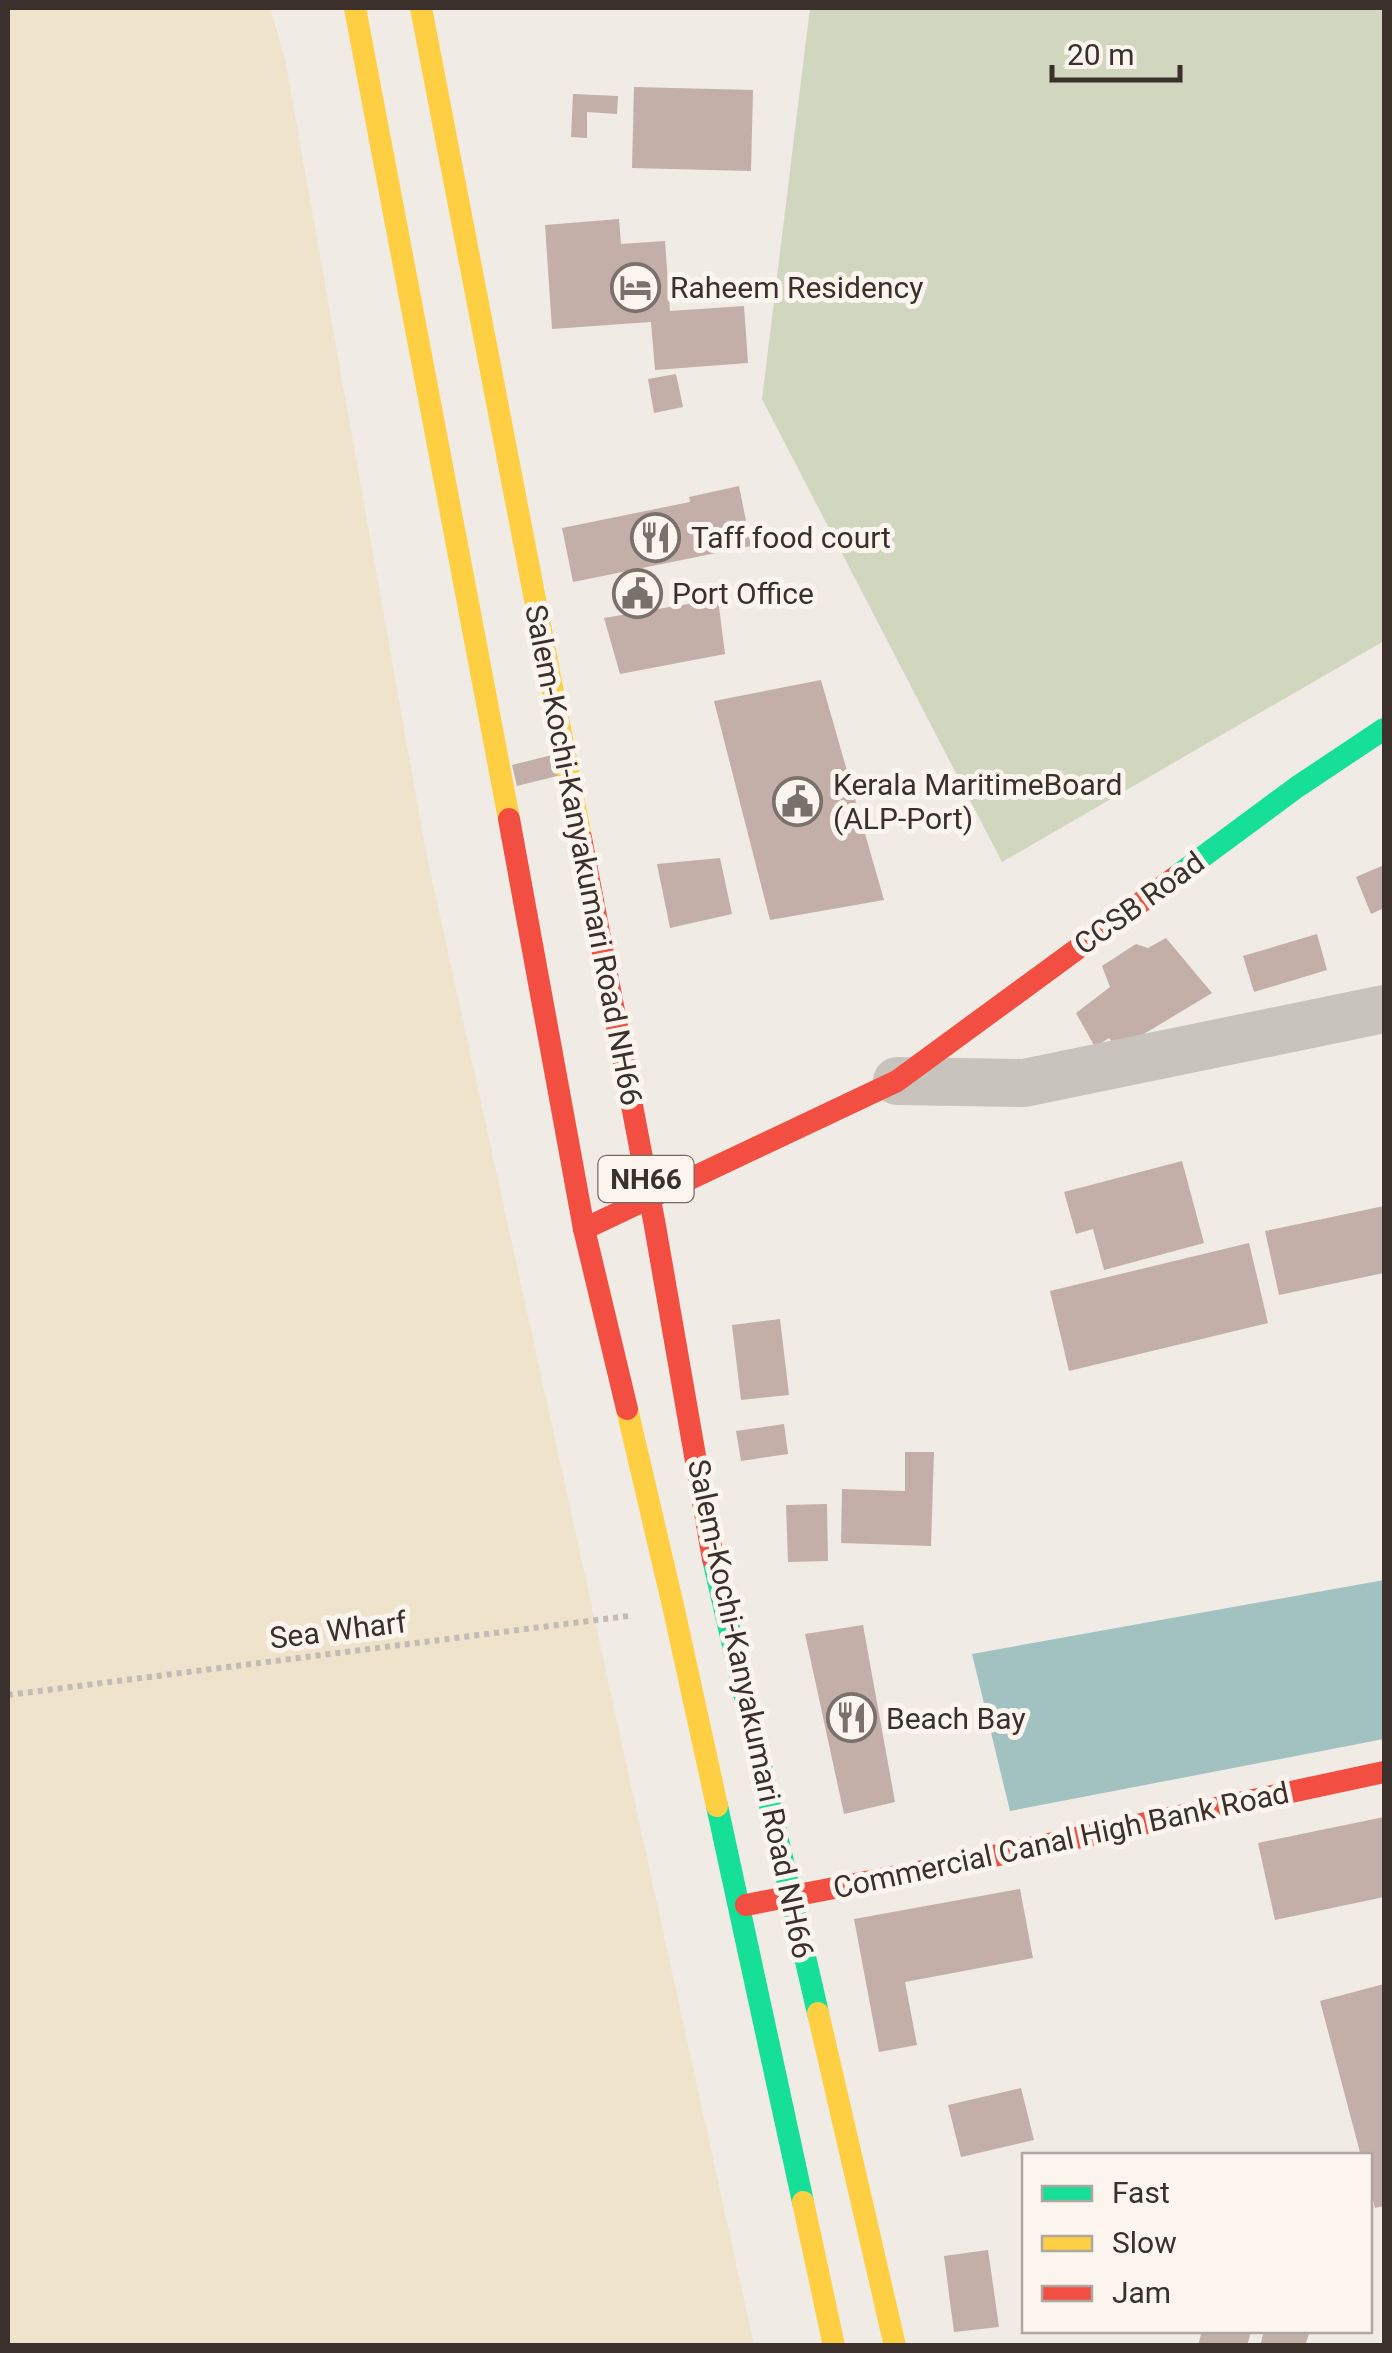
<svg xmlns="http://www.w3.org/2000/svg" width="1392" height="2353" font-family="Roboto,sans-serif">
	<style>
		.green { fill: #d1d6bf }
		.sand { fill: #efe3cc }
		.water { fill: #a1c2c1 }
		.building { fill: #c3afa7 }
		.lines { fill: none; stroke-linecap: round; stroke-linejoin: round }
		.path { stroke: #c2bbb6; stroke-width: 6; stroke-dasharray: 5 5; stroke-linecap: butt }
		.street { stroke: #c9c3be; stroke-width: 48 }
		.fast { stroke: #16e098; stroke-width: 22 }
		.slow { stroke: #ffcf43; stroke-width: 22 }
		.jam { stroke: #f24e42; stroke-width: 22 }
		.fast-bridge { stroke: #16e098; stroke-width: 22 }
		.slow-bridge { stroke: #ffcf43; stroke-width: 22 }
		.jam-bridge { stroke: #f24e42; stroke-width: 22 }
		.labels { text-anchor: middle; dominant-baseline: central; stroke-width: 10; stroke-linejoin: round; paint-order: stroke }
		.shield { fill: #fbf5ee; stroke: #756b66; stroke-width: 2.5 }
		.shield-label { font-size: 28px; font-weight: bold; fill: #3b302b }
		.poi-label { font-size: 30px; fill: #3b302b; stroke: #fbf5ee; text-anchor: start }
		.street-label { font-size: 30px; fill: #3b302b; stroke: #fbf5ee }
	</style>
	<rect width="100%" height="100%" fill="#f0ebe5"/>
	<!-- green -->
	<polygon class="green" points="810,8 1384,8 1384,641 1002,862 762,399"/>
	<!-- sand -->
	<polygon class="sand" points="8,8 270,8 285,59 426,852 754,2345 8,2345"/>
	<!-- water -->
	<polygon class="water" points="1384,1580 1384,1739 1010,1811 972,1654"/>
	<!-- building -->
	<g class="building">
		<polygon points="634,87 753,90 751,171 632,168"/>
		<polygon points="573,94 618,96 617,114 587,112 587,138 571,137"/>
		<polygon points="619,219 621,244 665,241 670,311 744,306 748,363 655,370 651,322 552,329 545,225"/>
		<polygon points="676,374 683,407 654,413 648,379"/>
		<polygon points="739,486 751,546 573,582 562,528 690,502 689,497"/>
		<polygon points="718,599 725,654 620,674 604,618"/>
		<polygon points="821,680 884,900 770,920 714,701"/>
		<polygon points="572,750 577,771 517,786 512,765"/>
		<polygon points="720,858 732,914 670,928 657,864"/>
		<polygon points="1384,865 1384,908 1371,914 1356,877"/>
		<polygon points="1317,934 1327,970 1254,992 1243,956"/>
		<polygon points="1166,938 1212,993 1119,1049 1109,1038 1095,1047 1076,1013 1110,987 1102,966 1136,944 1148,948"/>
		<polygon points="1182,1161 1204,1243 1104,1270 1093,1229 1076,1234 1064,1192"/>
		<polygon points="1384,1206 1384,1273 1279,1295 1265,1231"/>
		<polygon points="1249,1243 1268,1323 1069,1371 1050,1291"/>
		<polygon points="780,1319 789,1395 741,1400 732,1325"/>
		<polygon points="784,1424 788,1454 741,1461 736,1431"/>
		<polygon points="905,1452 934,1452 931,1546 841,1543 842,1489 905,1491"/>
		<polygon points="827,1504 828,1561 788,1562 786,1505"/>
		<polygon points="863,1625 895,1802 844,1814 805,1634"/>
		<polygon points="1384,1817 1384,1897 1275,1920 1258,1843"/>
		<polygon points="1020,1889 1033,1958 905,1982 917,2045 879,2052 854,1919"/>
		<polygon points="1384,1984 1384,2206 1375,2208 1370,2188 1370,2156 1361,2156 1320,2001"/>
		<polygon points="1021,2088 1034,2140 961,2157 948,2105"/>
		<polygon points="988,2250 999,2327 954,2332 944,2256"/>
		<polygon points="1202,2330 1247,2330 1251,2332 1247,2346 1198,2346"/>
		<polygon points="1264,2330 1310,2330 1305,2346 1269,2346 1261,2343"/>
	</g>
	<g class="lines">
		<!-- path -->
		<polyline class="path" points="8,1695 628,1616"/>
		<!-- street -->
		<polyline class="street" points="897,1081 1024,1083 1384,1009"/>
		<!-- fast -->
		<g class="fast">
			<polyline points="1174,878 1297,787 1384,729"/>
			<polyline points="717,1806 803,2202"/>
		</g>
		<!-- slow -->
		<g class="slow">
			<polyline points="355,8 509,819"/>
			<polyline points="627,1409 674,1610 717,1806"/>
			<polyline points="803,2202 834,2346"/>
		</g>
		<!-- jam -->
		<g class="jam">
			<polyline points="509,819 584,1229 627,1409"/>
			<polyline points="584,1229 897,1081 1174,878"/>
			<polyline points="746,1905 928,1870 1384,1772"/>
		</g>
		<!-- fast-bridge -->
		<polyline class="fast-bridge" points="713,1559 818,2013"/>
		<!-- slow-bridge -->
		<g class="slow-bridge">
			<polyline points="421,8 581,838"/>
			<polyline points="818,2013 895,2346"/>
		</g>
		<!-- jam-bridge -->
		<polyline class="jam-bridge" points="581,838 655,1226 713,1559"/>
	</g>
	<!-- icons -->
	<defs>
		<symbol id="hotel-ring" viewBox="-11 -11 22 22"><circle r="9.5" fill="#fbf5ee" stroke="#7a716c" stroke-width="1.5"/><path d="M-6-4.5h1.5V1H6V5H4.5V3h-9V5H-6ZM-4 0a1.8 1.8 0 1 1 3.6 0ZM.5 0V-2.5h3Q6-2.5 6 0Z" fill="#7a716c"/></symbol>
		<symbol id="restaurant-ring" viewBox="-11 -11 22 22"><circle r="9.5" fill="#fbf5ee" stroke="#7a716c" stroke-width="1.5"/><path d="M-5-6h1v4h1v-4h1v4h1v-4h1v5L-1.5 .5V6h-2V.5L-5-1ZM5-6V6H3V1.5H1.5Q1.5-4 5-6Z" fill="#7a716c"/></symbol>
		<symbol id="civic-ring" viewBox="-11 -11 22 22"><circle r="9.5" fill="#fbf5ee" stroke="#7a716c" stroke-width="1.5"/><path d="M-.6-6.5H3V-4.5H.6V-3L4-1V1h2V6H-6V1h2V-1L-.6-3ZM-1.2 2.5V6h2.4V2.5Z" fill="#7a716c"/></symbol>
	</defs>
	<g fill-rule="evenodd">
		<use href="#hotel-ring" x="608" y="260" width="55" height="55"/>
		<use href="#restaurant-ring" x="628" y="510" width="55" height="55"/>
		<use href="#civic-ring" x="610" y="566" width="55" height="55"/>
		<use href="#civic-ring" x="770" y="774" width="55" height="55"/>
		<use href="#restaurant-ring" x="824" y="1690" width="55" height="55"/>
	</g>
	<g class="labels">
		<!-- shield labels -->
		<rect class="shield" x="598.5" y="1156" width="95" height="46" rx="8"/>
		<g class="shield-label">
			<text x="646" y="1179">NH66</text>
		</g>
		<!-- poi labels -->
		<g class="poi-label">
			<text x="670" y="287">Raheem Residency</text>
			<text x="691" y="537">Taff food court</text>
			<text x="672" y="593">Port Office</text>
			<text x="833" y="784">Kerala MaritimeBoard<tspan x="833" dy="34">(ALP-Port)</tspan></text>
			<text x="886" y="1718">Beach Bay</text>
		</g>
		<!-- street labels -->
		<g class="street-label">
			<text transform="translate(584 855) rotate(79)">Salem-Kochi-Kanyakumari Road NH66</text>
			<text transform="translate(1139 903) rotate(-36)">CCSB Road</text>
			<text transform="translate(338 1630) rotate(-7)">Sea Wharf</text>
			<text transform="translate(751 1709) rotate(78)">Salem-Kochi-Kanyakumari Road NH66</text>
			<text transform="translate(1061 1840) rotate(-12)">Commercial Canal High Bank Road</text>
		</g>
	</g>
	<!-- border -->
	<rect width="1392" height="2353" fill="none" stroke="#3b302b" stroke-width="20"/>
	<!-- legend -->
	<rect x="1022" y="2153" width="350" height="180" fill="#fbf5ee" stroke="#aea6a0" stroke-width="2.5"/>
	<rect x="1042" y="2186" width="50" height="15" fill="#16e098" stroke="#aea6a0" stroke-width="2.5"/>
	<text x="1112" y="2203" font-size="30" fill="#3b302b">Fast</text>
	<rect x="1042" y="2236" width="50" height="15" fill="#ffcf43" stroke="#aea6a0" stroke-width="2.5"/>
	<text x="1112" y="2253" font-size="30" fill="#3b302b">Slow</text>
	<rect x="1042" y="2286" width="50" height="15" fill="#f24e42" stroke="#aea6a0" stroke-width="2.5"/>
	<text x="1112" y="2303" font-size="30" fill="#3b302b">Jam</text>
	<!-- scale -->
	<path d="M1052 65v15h128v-15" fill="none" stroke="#3b302b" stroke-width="5"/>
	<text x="1067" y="65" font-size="30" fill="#3b302b" stroke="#fbf5ee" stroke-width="8" paint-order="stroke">20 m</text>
</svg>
